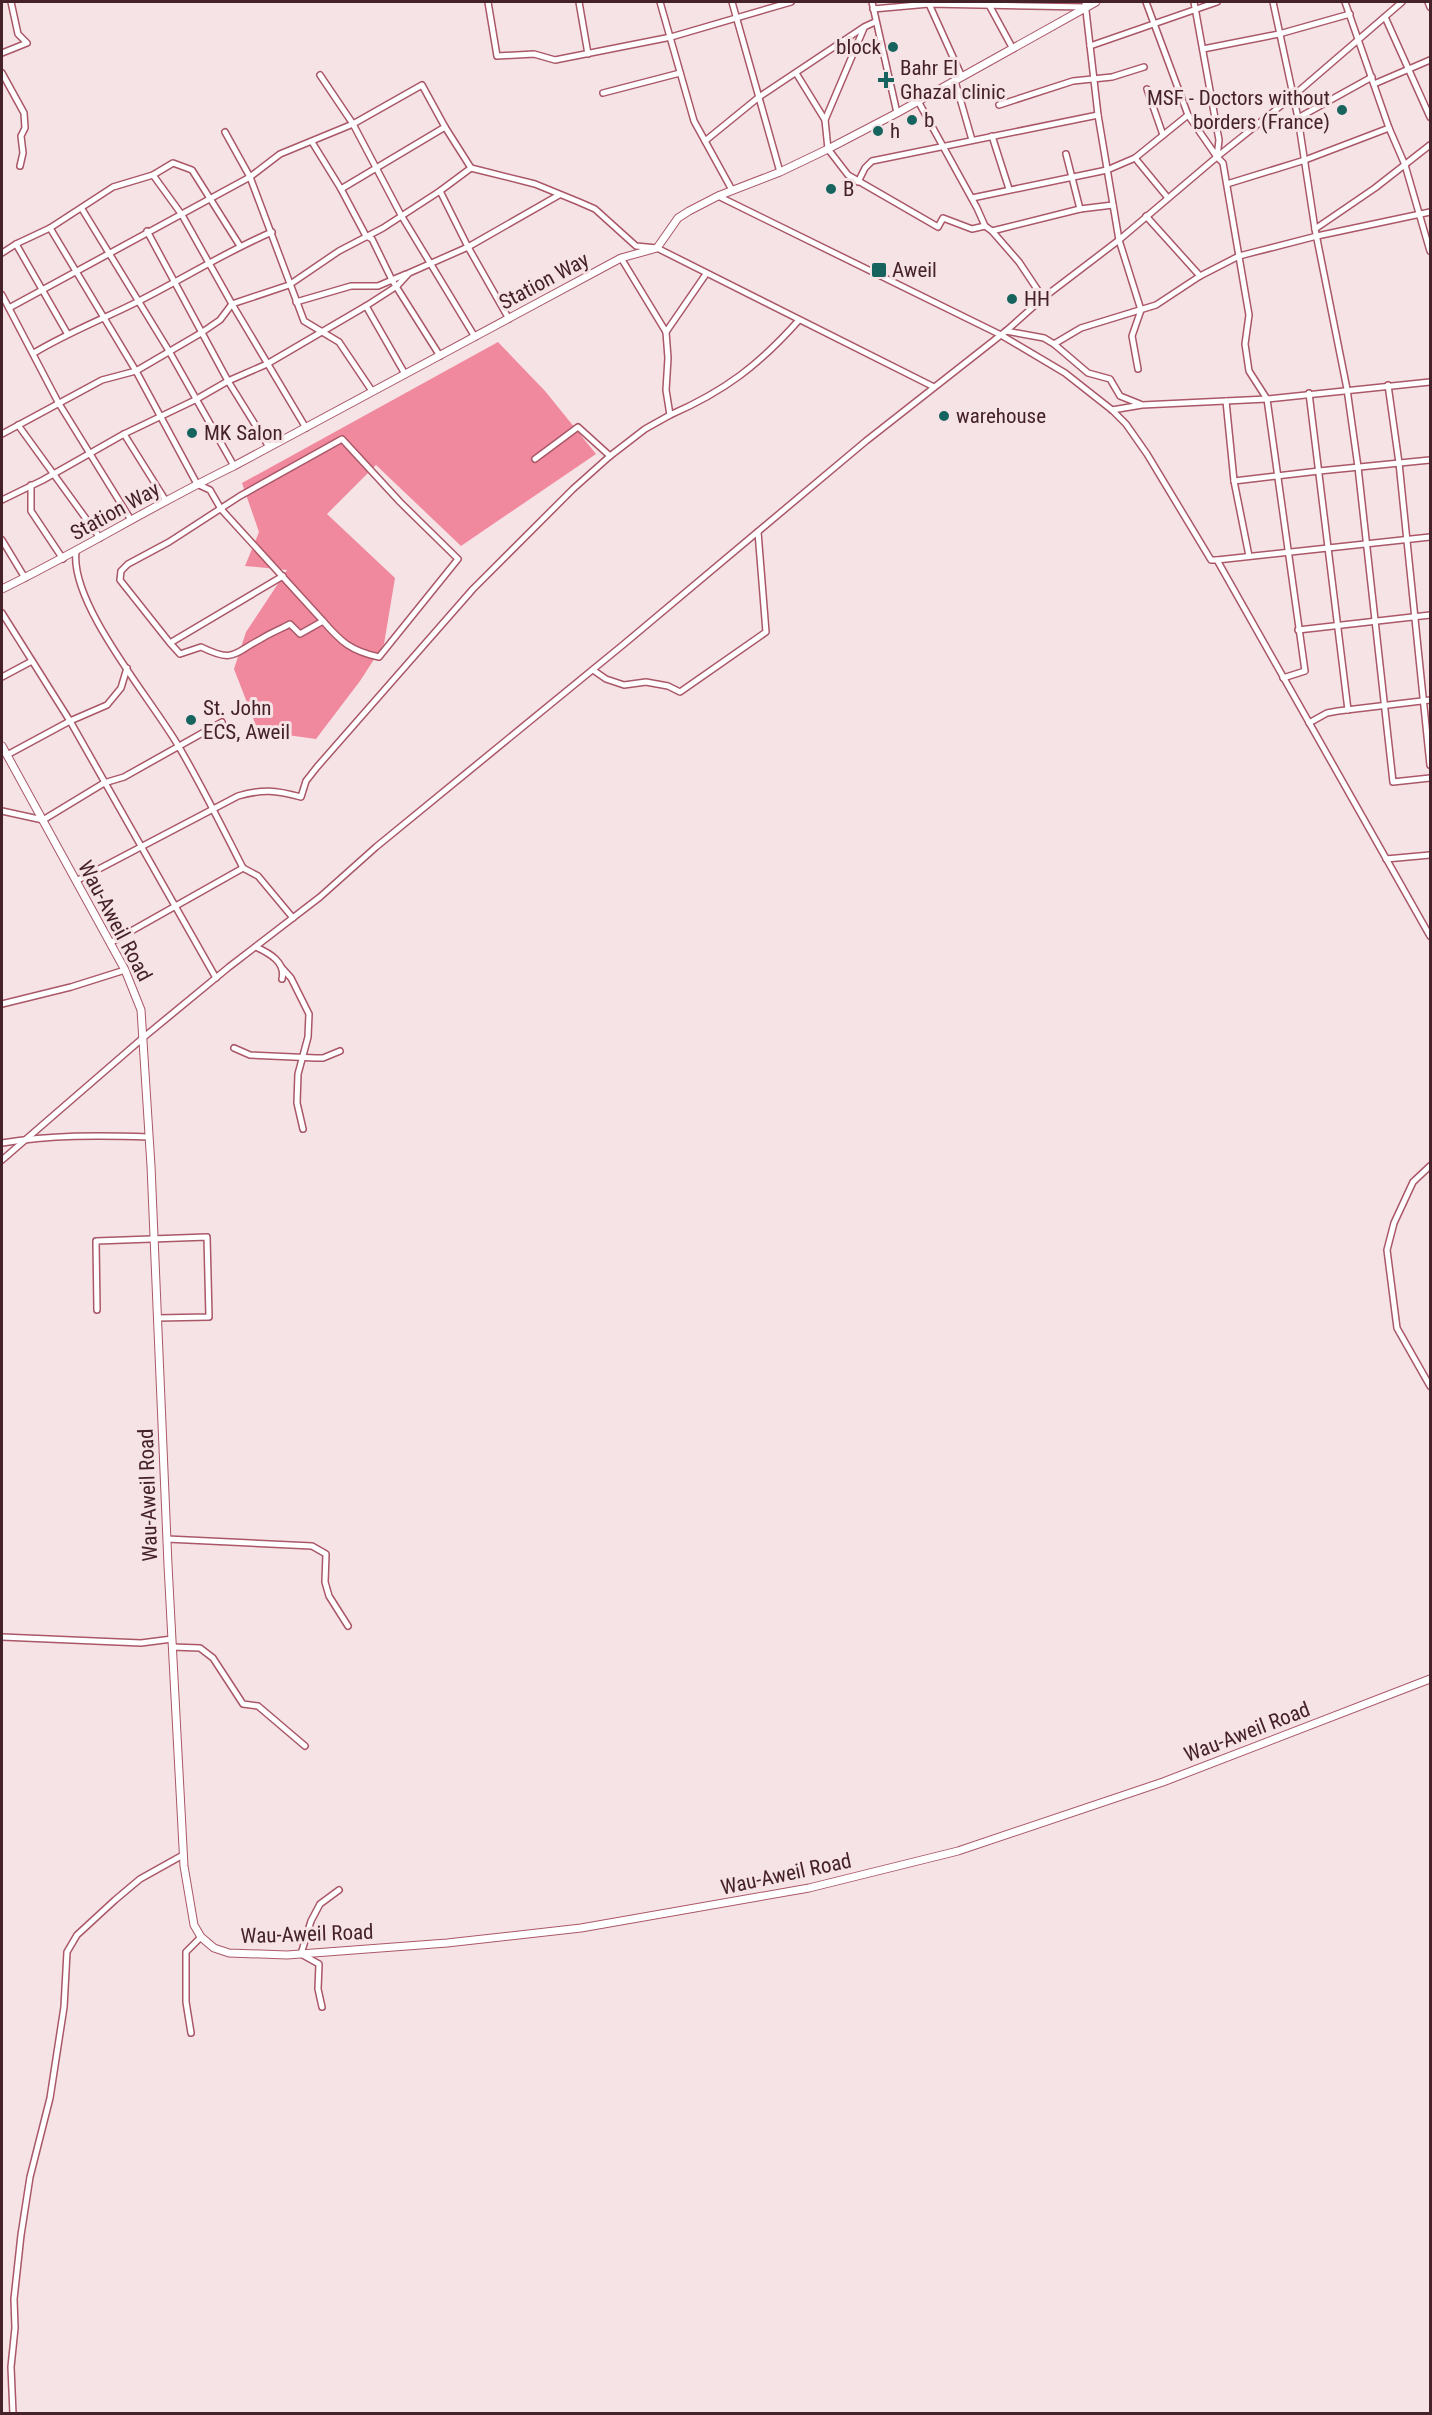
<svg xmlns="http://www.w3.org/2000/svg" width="1432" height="2415" font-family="'Roboto Condensed',sans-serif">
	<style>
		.forest { fill: #f1899e }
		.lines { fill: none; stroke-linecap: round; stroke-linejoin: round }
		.minor-casing { stroke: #aa5768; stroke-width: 8 }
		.major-casing { stroke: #aa5768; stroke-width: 9 }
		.minor { stroke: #fff; stroke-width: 5 }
		.major { stroke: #fff; stroke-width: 7 }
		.poi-dot { fill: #17645f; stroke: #f6e3e5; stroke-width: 2 }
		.labels { text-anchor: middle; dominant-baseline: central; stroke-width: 6; stroke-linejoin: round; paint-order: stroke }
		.poi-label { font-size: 21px; fill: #452229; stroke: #f6e3e5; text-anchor: start }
		.street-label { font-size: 21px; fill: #452229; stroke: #f6e3e5 }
	</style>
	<rect width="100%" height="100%" fill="#f6e3e5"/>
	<!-- forest -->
	<polygon class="forest" points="498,342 545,391 596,454 461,546 376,465 327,514 395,578 384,644 360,681 316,739 258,731 234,669 246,632 287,570 245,566 259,532 242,483"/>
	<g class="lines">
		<defs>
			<g id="minor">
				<polyline points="488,2 497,56 534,54 555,60 671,37 791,2"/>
				<polyline points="579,2 588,54"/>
				<polyline points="660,2 694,121 732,190"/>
				<polyline points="732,2 780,172"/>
				<polyline points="872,2 897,113"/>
				<polyline points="1085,2 1098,115 1119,240 1141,310 1132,336 1138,369"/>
				<polyline points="1146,2 1188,115 1217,157 1219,140 1194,2"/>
				<polyline points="1273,2 1298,118 1315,229 1347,389 1358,467 1393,782 1430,778"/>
				<polyline points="1345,2 1389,128 1405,165 1430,251"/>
				<polyline points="1428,2 1430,7"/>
				<polyline points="988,3 1013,49"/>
				<polyline points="929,4 962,77"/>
				<polyline points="873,9 929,4 1085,7"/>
				<polyline points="1385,17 1430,117"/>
				<polyline points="1090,46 1217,2"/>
				<polyline points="1203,49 1279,34 1350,14"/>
				<polyline points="2,53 27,43 18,34 11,2"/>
				<polyline points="2,73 24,113 25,128 21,136 23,153 20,166"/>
				<polyline points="796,73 825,120 828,149 848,175 938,227 943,218 972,229 985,226"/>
				<polyline points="320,75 353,124 401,215 475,337"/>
				<polyline points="955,81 972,140"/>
				<polyline points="1374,84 1430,60"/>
				<polyline points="1147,89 1163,135"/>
				<polyline points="603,93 680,73"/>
				<polyline points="918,101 977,208 985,226 992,231 1080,209 1113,205"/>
				<polyline points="999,105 1073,81 1112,77 1144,67"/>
				<polyline points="1298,118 1372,77"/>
				<polyline points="825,120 864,28"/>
				<polyline points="445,127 471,168 535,184 579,202 595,209 636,246 657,248 934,387"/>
				<polyline points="225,132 250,177 304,321 339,342 372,391"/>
				<polyline points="992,136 1009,189"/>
				<polyline points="705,141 759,97 864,27 875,22"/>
				<polyline points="312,142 341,189 366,236 372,239 392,280 440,356"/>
				<polyline points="1066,154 1080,209"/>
				<polyline points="1217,157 1223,163 1249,315 1245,344 1249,371 1267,399 1305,671 1283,678"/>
				<polyline points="1135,158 1168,198"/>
				<polyline points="153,175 182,215 232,304 306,428"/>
				<polyline points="858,182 865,168 872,161 1098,115"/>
				<polyline points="1227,184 1305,160 1389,128"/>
				<polyline points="440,191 468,247 509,319"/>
				<polyline points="718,196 1001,335 1065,373 1112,410 1126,424 1147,454 1211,560 1217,560 1430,936"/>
				<polyline points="972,198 1107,170 1135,158 1188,115"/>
				<polyline points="82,209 169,351 234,466"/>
				<polyline points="1146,216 1200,276"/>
				<polyline points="50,228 136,371 197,484 210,490 221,509 323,621"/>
				<polyline points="1315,229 1375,188 1430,145"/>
				<polyline points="147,231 228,381 269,447"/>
				<polyline points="992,231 1019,262 1043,298"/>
				<polyline points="16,244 67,333"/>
				<polyline points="2,253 16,244 50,228 113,187 153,175 173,163 192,170 240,246"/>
				<polyline points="2,295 58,402 131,520"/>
				<polyline points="296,302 351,286 378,286 406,274"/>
				<polyline points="366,306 405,374"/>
				<polyline points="9,308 250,177 280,154 353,124 422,85 445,127 341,189"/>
				<polyline points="1006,331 1044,338 1054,344 1081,328 1156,305 1200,276 1239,256 1317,236 1430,212"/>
				<polyline points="666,332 706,274"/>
				<polyline points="1054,344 1088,373 1110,379 1120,396 1140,404"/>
				<path d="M34 353C67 333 103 319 137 302 183 279 225 252 272 232"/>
				<polyline points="1388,385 1399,463 1430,765"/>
				<polyline points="1309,393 1348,710"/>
				<polyline points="1226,401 1234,481 1249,556"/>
				<polyline points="1112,410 1142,405 1267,399 1430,382"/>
				<path d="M670 415C725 391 759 365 799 320"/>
				<polyline points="18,425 100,538"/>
				<polyline points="2,434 102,380 136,371 201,333 220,320 232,304 289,285 339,251 383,228 440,191 471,168"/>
				<polyline points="124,434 166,501"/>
				<polyline points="535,459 578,427 610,456"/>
				<polyline points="1234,481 1319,471 1430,460"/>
				<polyline points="31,485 31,511 63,559"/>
				<polyline points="2,500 43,480 124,434 195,400 228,381 267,364 366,306 397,286 409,273 468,247 559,195"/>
				<polyline points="2,540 25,578"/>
				<path d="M76 552C70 605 152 700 179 747 202 786 222 827 243 868L258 876 293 918"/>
				<polyline points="1217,560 1430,537"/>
				<polyline points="2,613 70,721 216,978"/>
				<polyline points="1298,630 1430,615"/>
				<path d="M170 643 180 654 201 647C234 663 232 654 261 639 270 633 281 629 290 624L300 634 323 621C341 642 351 651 379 657L458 559 400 502 342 439 240 496 169 542 128 564 121 571 120 580 170 643 283 576"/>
				<polyline points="593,670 606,679 624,685 646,682 668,686 680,692 766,632 758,532"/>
				<polyline points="2,677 32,661"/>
				<polyline points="1309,723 1327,713 1338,711 1430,700"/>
				<polyline points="7,755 70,721 107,705 121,688 127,668"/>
				<polyline points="2,811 43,820 104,783 124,777 222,722"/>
				<polyline points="1386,859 1430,855"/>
				<path d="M76 881 238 796C263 789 275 790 301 797L306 781 317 767 473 589 573 489 610 456 645 429 670 415 666 390 668 358 666 332 621 258"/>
				<polyline points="110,943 243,868"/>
				<path d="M256 947C269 953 286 962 282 979"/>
				<polyline points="282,968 291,978 309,1014 308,1037 298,1074 297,1103 303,1129"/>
				<polyline points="2,1004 71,987 125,970"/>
				<polyline points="234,1048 250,1055 316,1058 323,1058 340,1051"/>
				<path d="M2 1143C51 1135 98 1135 149 1137"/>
				<polyline points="2,1160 144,1037 229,967 320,897 376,847 624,644 866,441 1006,331 1043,298 1119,240 1218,156 1293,96 1402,2"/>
				<polyline points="1430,1166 1413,1182 1394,1223 1387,1250 1397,1328 1430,1386"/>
				<polyline points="97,1310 96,1241 207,1237 209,1317 157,1318"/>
				<polyline points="167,1539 312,1546 326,1554 325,1582 329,1596 348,1626"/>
				<polyline points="2,1637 141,1643 172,1639"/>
				<polyline points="172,1647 200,1648 213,1658 243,1704 258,1706 305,1746"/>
				<polyline points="322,2007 318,1989 319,1964 301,1954 311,1921 320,1904 339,1890"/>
				<polyline points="191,2033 186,2002 186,1952 201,1937"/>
				<polyline points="13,2414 11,2367 15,2328 14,2299 21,2235 30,2177 50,2098 64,2007 67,1952 77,1935 115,1900 140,1879 183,1855"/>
			</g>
			<g id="major">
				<path d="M2 589C80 551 155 504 234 466L621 258 657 248 678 218 689 211 718 196 780 172 828 149 897 113 1096 2"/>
				<polyline points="2,746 125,970 141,1010 151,1166 168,1565 184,1866 194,1925 201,1937 214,1948 229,1953 287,1955 447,1943 581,1928 809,1888 958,1851 1163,1782 1430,1679"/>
			</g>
		</defs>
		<!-- minor casing -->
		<use href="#minor" class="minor-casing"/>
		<!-- major casing -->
		<use href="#major" class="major-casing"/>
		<!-- minor -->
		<use href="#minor" class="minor"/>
		<!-- major -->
		<use href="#major" class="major"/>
	</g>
	<!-- markers -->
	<g class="poi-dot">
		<circle cx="893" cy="47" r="6"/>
		<path d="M883 71h6v6h6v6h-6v6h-6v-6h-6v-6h6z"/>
		<circle cx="1342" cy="110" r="6"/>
		<circle cx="912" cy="120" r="6"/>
		<circle cx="878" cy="131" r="6"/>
		<circle cx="831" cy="189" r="6"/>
		<rect x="871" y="262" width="16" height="16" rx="3"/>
		<circle cx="1012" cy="299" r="6"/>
		<circle cx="944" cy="416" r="6"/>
		<circle cx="192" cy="433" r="6"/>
		<circle cx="191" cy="720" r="6"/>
	</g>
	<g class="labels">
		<!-- poi labels -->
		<g class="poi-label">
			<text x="881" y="47" text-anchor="end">block</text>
			<text x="900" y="68">Bahr El<tspan x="900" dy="24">Ghazal clinic</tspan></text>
			<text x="1330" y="98" text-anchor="end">MSF - Doctors without<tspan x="1330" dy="24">borders (France)</tspan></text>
			<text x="924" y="120">b</text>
			<text x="890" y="131">h</text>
			<text x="843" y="189">B</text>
			<text x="892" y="270">Aweil</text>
			<text x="1024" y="299">HH</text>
			<text x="956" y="416">warehouse</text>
			<text x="204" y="433">MK Salon</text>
			<text x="203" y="708">St. John<tspan x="203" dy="24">ECS, Aweil</tspan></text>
		</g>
		<!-- street labels -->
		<g class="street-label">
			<text transform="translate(544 281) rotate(-28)">Station Way</text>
			<text transform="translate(115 511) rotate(-29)">Station Way</text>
			<text transform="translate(115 921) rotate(62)">Wau-Aweil Road</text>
			<text transform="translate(148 1495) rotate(-92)">Wau-Aweil Road</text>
			<text transform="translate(1247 1732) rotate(-21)">Wau-Aweil Road</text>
			<text transform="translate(786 1874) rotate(-12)">Wau-Aweil Road</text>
			<text transform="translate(307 1934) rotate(-2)">Wau-Aweil Road</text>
		</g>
	</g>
	<!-- border -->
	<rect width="1432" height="2415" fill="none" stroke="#452229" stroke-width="6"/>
</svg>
